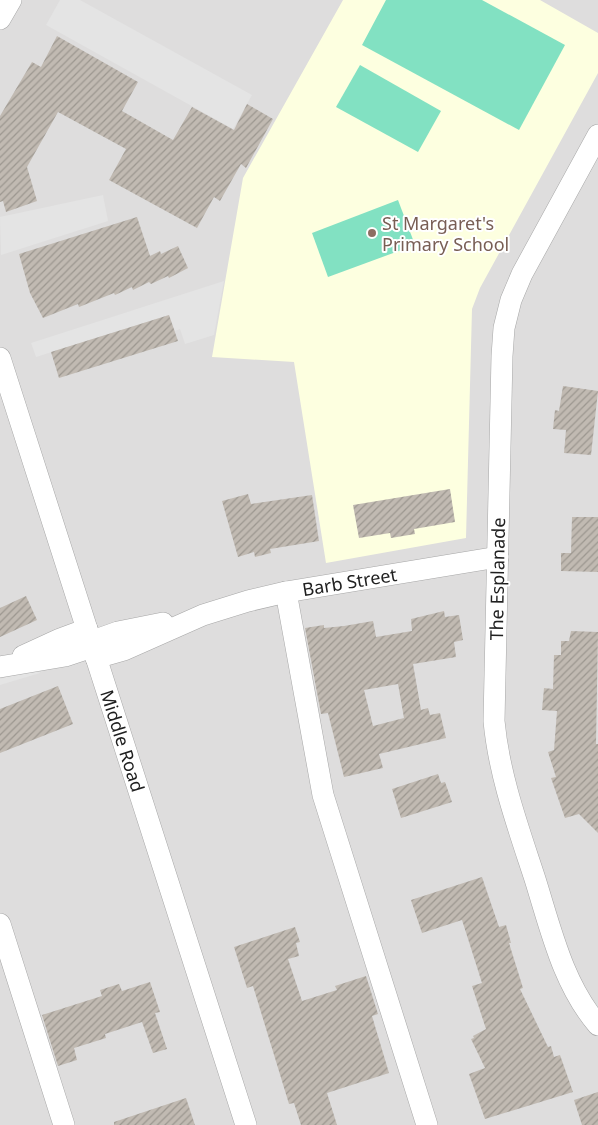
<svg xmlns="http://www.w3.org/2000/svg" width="598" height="1125" font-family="'Noto Sans',sans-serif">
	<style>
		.residential { fill: #dedddd }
		.education { fill: #fdffe0 }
		.pitch { fill: #82e1c2 }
		.parking { fill: #e4e4e4 }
		.building { fill: url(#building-hatch); fill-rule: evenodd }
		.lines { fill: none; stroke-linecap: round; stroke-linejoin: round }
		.minor-casing { stroke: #a7a7a7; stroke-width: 22 }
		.minor { stroke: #fff; stroke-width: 21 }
		.education-dot { fill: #8d6e63; stroke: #fff; stroke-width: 2 }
		.labels { text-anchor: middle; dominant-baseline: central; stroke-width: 4; stroke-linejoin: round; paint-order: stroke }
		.education-label { font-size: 18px; fill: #785e54; stroke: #fff; text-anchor: start }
		.street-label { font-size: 18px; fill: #202020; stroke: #fff }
	</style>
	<defs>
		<pattern id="building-hatch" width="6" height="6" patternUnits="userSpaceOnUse" patternTransform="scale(1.25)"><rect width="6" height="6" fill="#c1bab2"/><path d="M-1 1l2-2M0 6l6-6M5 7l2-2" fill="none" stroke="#9c9790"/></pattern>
	</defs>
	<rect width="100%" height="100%" fill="#f1eee6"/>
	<!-- residential -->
	<rect class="residential" x="0" y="0" width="598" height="1125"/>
	<!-- education -->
	<polygon class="education" points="343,0 540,0 598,33 598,73 480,288 472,309 466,538 326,563 294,362 212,357 243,178"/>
	<!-- pitch -->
	<g class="pitch">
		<polygon points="386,0 482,0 565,45 519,130 362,45"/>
		<polygon points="360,65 441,111 418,152 336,107"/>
		<polygon points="398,200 415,245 328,277 312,233"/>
	</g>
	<!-- parking -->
	<g class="parking">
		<polygon points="60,0 80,0 252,95 233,129 46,25"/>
		<polygon points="103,195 108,221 1,255 0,217"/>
		<polygon points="224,281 214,335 185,344 180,329 175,331 169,315 36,357 31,343"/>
		<polygon points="38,667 40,673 0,685 0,679"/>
	</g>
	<!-- building -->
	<g class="building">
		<polygon points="57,36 138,82 122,111 173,140 192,107 234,130 247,104 273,119 246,168 241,164 220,201 214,197 197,228 109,180 126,149 58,112 27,167 37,201 6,212 3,201 0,202 0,116 32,62 41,67"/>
		<polygon points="137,217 150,256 160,251 161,254 178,246 188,268 169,278 168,276 151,284 149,282 133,290 132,287 115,295 114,293 79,307 78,304 43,318 30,293 19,254"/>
		<polygon points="169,315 178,341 59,378 51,352"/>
		<polygon points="563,386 598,391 591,455 564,453 566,430 553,429 555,410 559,411"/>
		<polygon points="450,489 455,522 414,529 415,534 391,538 390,533 359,538 353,505"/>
		<polygon points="248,494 251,504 312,495 319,541 270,549 271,553 255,557 254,552 238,557 222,501"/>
		<polygon points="572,517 598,517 598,572 561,571 561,553 571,553"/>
		<polygon points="26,596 37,620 0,637 0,608"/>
		<path d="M444 611 445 617 459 615 463 640 454 642 456 657 413 664 421 710 428 708 430 715 440 713 446 738 379 754 383 768 344 777 328 713 321 714 305 628 324 625V628L344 626 373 621 376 637 412 631 411 619ZM398 684 404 718 373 726 364 690Z"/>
		<polygon points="571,631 598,632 596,744 598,744 598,833 579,814 565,818 551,778 556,777 548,752 554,750 557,711 542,710 544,688 553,689 554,655 561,655 561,641 569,641"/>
		<polygon points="58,686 73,724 0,753 0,709"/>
		<polygon points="438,774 441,783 445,782 452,802 401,818 392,789"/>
		<polygon points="482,877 499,927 506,925 511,943 509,943 523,988 520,989 548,1047 551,1046 554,1057 560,1055 573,1092 485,1119 469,1074 485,1068 471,1039 474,1038 473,1036 486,1029 472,986 482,983 462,920 422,933 411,900"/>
		<polygon points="295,927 300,942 296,943 299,956 288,959 302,1001 337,990 335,986 366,976 378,1014 372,1016 389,1073 327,1093 337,1125 301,1125 294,1103 289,1104 253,986 247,988 234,947"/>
		<polygon points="150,982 160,1012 155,1013 167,1049 153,1053 142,1022 105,1034 106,1038 74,1048 77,1060 58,1066 42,1015 102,996 100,990 119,984 122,991"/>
		<polygon points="598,1092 598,1125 582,1125 574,1100"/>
		<polygon points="186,1098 195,1125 114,1125 114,1122"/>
	</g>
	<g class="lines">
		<defs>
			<g id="minor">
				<polyline points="0,19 11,0"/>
				<path d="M598 135 522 274 511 300 504 328 502 356 494 721C499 775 518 827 535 879 551 930 563 984 598 1025"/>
				<path id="s1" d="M0 358 246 1125"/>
				<polyline points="286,592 323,795 427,1125"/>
				<polyline points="90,642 118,632 163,623"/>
				<polyline points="23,656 60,639 87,629"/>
				<path id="s2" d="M96 658 124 650 203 615 248 601 286 592 498 557"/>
				<polyline points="0,667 65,656 92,647"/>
				<polyline points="0,924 64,1125"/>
			</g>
		</defs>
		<!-- minor casing -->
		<use href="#minor" class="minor-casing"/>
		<!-- minor -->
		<use href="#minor" class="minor"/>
	</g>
	<!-- markers -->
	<circle class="education-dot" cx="372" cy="233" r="5"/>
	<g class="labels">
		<!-- education labels -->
		<g class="education-label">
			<text x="382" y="223">St Margaret's<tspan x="382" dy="21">Primary School</tspan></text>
		</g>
		<!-- street labels -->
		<g class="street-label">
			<text transform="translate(497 579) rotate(-89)">The Esplanade</text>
			<text stroke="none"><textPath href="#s2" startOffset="266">Barb Street</textPath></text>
			<text stroke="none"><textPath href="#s1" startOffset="402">Middle Road</textPath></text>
		</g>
	</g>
</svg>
